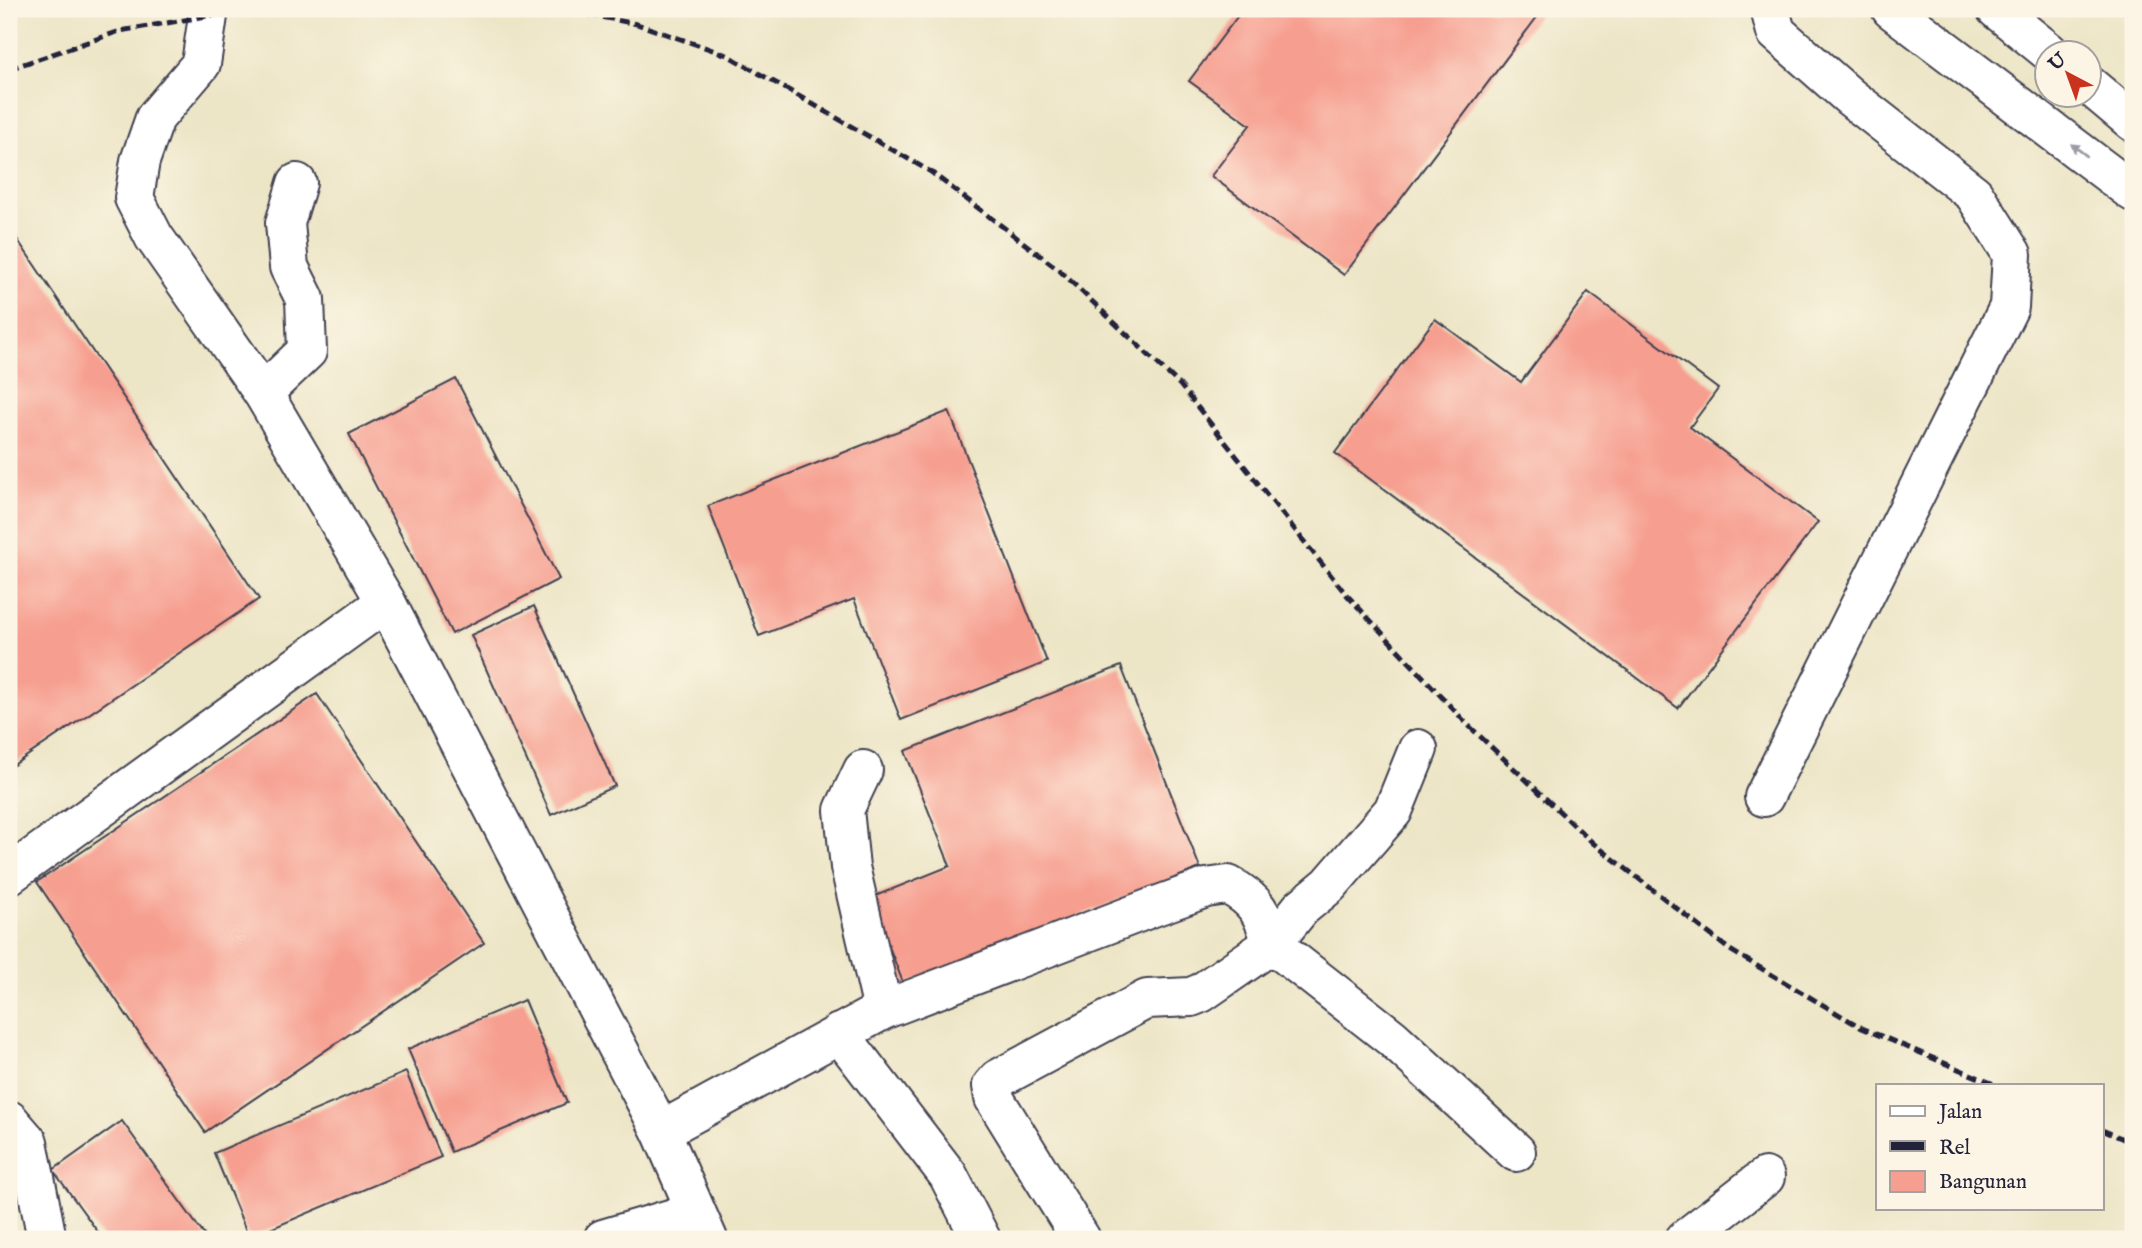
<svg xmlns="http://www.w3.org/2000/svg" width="2142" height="1248" font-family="'IM FELL English',serif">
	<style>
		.building { fill: #f69e8f }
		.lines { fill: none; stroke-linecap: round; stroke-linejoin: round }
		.minor-casing { stroke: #403f50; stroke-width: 42 }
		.highway-casing { stroke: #403f50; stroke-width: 42 }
		.minor { stroke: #fff; stroke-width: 38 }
		.highway { stroke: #fff; stroke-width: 38 }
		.rail { stroke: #22223b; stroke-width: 5; stroke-dasharray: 10 5; stroke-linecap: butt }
		.oneway { fill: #9c9ca7 }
	</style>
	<rect width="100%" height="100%" fill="#fcf5e5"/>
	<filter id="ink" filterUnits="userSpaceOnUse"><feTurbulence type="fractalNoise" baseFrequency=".0143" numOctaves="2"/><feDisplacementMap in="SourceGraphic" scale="14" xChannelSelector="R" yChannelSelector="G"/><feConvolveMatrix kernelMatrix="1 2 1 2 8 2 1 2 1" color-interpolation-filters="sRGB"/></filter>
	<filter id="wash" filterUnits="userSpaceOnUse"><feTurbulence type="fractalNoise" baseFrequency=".00686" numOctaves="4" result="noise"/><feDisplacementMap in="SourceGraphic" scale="28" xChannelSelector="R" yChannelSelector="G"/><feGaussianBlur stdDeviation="1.57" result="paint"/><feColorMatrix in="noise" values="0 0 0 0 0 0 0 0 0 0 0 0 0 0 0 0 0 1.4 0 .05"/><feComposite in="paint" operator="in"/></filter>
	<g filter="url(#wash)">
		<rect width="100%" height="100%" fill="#ece5c6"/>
		<g id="blocks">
			<!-- building -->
			<g class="building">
				<polygon points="1243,9 1543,9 1344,275 1211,176 1250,125 1189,81"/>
				<polygon points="9,227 259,599 9,768"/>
				<polygon points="1588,292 1718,389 1690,427 1818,522 1678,708 1335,453 1435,319 1521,382"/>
				<polygon points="456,379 559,579 452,634 349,434"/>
				<polygon points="949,411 1047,662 901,720 854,599 759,636 708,506"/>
				<polygon points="534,606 615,786 551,815 471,635"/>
				<polygon points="1121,666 1200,868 904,985 870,898 950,866 905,751"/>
				<polygon points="317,694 484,943 205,1132 37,882"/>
				<polygon points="524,1000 567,1103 451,1152 408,1049"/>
				<polygon points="406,1072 441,1157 249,1238 214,1153"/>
				<polygon points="122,1121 207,1239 103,1239 53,1170"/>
			</g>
		</g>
	</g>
	<g filter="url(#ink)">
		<use href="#blocks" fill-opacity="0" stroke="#403f50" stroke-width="2"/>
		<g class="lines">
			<defs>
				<g id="minor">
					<polyline points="209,9 201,64 155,118 140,161 134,198 154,237 263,393 386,602 661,1131 708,1239"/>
					<polyline points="263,393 307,351 305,299 289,267 285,223 297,183"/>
					<polyline points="863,770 844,810 850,867 883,1010"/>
					<polyline points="1764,797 2009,307 2012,254 1974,194 1850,97 1776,32 1770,9"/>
					<polyline points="9,875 386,602"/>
					<polyline points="839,1033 948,1175 981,1239"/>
					<polyline points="9,1120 28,1142 47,1239"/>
					<path d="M661 1131 883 1010 1156 906 1206 888 1228 885C1257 900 1263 914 1272 944L1392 1038 1516 1152"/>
					<polyline points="603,1239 694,1212"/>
					<polyline points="1081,1239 994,1098 992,1086 998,1079 1147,999 1191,997 1201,993 1272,944 1301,908 1329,885 1393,811 1418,749"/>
					<polyline points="1685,1239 1765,1177"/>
				</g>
				<g id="highway">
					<polyline points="1891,9 2133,192"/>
					<polyline points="1996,9 2049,52"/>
					<polyline points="2090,86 2133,122"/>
				</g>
			</defs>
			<!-- minor casing -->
			<use href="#minor" class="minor-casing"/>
			<!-- highway casing -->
			<use href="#highway" class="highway-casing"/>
			<!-- minor -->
			<use href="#minor" class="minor"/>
			<!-- highway -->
			<use href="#highway" class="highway"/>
			<!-- rail -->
			<g class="rail">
				<polyline points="559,9 637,24 727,55 931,172 1058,269 1180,385 1345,593 1467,724 1593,843 1730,950 1862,1028 1996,1085"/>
				<polyline points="9,69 120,31 248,9"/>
				<polyline points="2102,1130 2133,1143"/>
			</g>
		</g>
		<!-- one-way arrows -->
		<defs><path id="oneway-solid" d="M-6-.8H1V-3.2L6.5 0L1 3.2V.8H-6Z" transform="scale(1.75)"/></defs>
		<use class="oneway" href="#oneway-solid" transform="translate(2079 150) rotate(-143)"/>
	</g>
	<!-- margin -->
	<rect width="2142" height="1248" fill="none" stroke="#fcf5e5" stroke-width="35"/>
	<!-- legend -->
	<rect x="1876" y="1084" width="228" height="126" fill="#fcf5e5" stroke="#a5a1a1" stroke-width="2"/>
	<rect x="1890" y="1106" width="35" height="10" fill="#ffffff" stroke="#a5a1a1" stroke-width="2"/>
	<text x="1939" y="1118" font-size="21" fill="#22223b">Jalan</text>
	<rect x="1890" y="1141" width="35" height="10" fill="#22223b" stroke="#a5a1a1" stroke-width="2"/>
	<text x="1939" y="1154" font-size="21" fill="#22223b">Rel</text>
	<rect x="1890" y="1171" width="35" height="21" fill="#f69e8f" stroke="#a5a1a1" stroke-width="2"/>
	<text x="1939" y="1188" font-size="21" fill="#22223b">Bangunan</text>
	<!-- north arrow -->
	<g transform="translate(2068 74) rotate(319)"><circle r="33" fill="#fcf5e5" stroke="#a5a1a1" stroke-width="2"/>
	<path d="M0-5L12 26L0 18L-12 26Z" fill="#c8321e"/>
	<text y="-10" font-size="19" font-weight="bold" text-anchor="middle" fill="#22223b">U</text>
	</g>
</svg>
